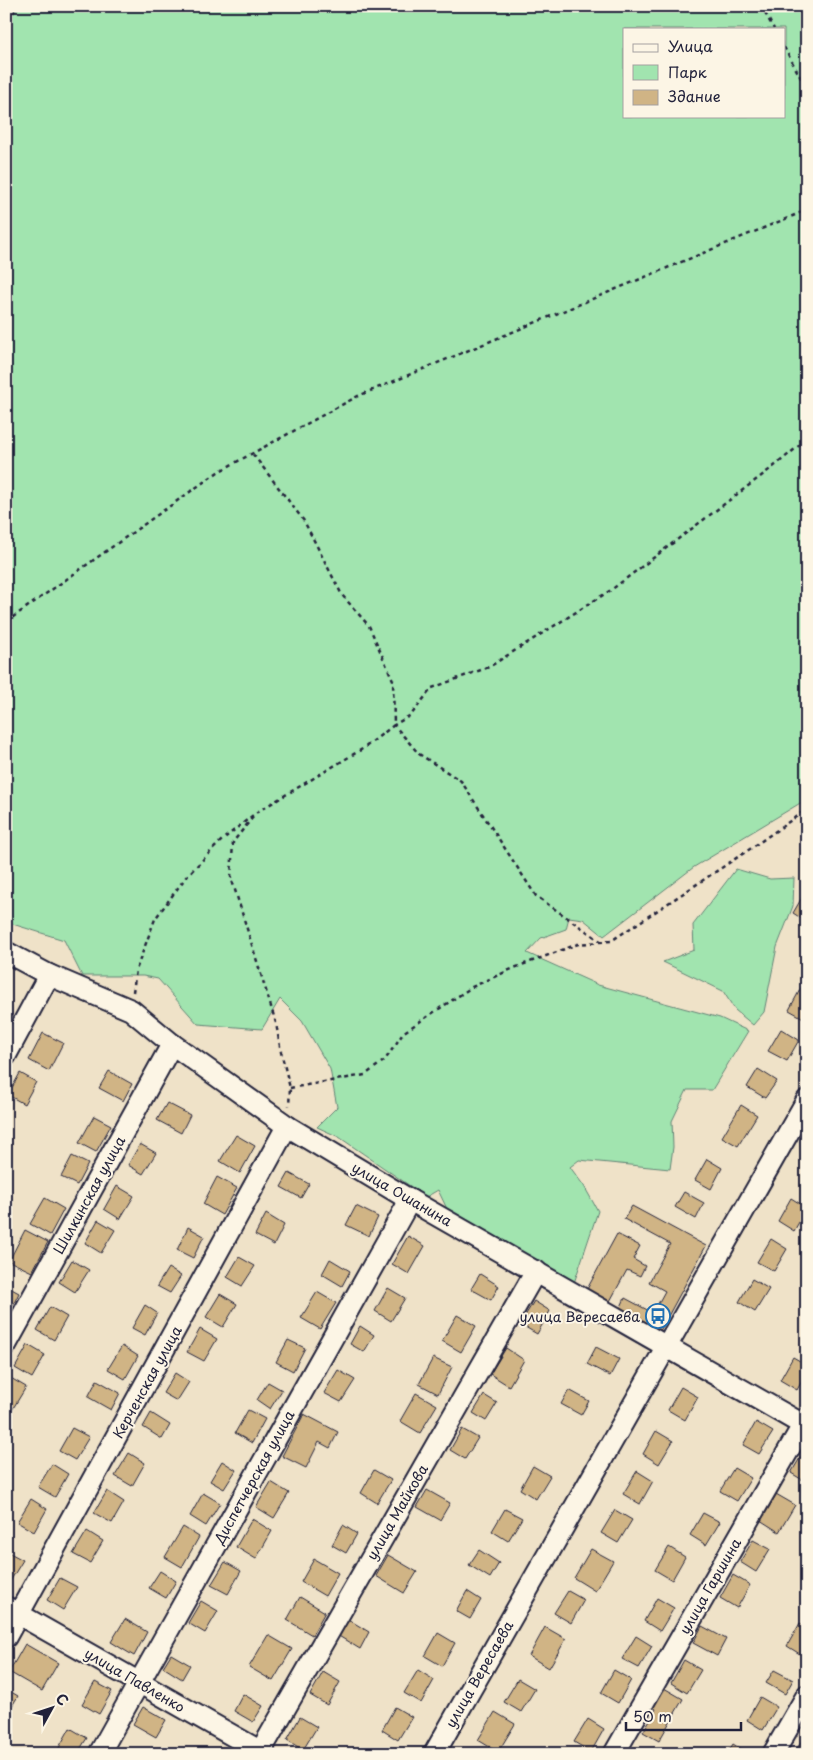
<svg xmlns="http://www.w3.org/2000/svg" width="813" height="1760" font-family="'Playpen Sans',sans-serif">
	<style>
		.green { fill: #a1e4af; stroke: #628375; fill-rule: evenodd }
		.building { fill: #d0b485; stroke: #22223b }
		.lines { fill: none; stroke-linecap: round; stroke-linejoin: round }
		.minor-casing { stroke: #22223b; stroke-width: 24 }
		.path { stroke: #22223b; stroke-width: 2.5; stroke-dasharray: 4 4; stroke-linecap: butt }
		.minor { stroke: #fcf5e5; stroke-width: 20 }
		.labels { text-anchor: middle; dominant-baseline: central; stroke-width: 4; stroke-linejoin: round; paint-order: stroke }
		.street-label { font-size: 14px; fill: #22223b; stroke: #fcf5e5 }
		.poi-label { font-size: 14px; fill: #22223b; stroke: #fcf5e5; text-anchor: end }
	</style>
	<rect width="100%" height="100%" fill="#efe2c8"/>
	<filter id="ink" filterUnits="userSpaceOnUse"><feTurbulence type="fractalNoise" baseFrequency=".02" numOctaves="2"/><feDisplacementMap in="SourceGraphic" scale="10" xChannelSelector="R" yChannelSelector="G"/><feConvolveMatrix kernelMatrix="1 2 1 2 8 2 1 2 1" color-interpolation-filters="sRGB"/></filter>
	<g filter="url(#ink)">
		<!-- green -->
		<g class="green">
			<path d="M6 6H807V799L694 867 604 936 583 919 569 917 566 929 541 938 527 953 598 985 720 1018 748 1031 712 1090H687L672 1121 673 1147 670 1169 579 1160 570 1167 584 1186 598 1211 574 1283 448 1211 438 1190 426 1197 339 1137 317 1127 337 1107 330 1069 302 1021 280 999 262 1029 198 1024 158 979 143 976H82L64 940 6 922ZM624 29H784V116H624Z"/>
			<polygon points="736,869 770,879 794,878 793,906 777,947 764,1012 753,1025 735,1010 723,991 663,962 694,950 693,925"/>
		</g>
		<!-- building -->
		<g class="building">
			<polygon points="807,889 807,922 793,913"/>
			<polygon points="802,986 807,988 807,1020 789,1010"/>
			<polygon points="781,1029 799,1040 787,1061 768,1051"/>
			<polygon points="43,1033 63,1043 49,1071 29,1060"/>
			<polygon points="758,1069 777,1081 765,1098 747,1087"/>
			<polygon points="109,1071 132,1084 123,1101 99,1088"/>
			<polygon points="20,1073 36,1082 24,1104 8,1095"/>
			<polygon points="167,1103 190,1115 181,1133 157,1120"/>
			<polygon points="741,1105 757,1115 738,1146 722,1137"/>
			<polygon points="94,1116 111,1125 96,1152 79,1143"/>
			<polygon points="236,1135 255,1146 240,1173 220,1161"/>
			<polygon points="140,1144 156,1153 143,1174 128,1165"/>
			<polygon points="72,1156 88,1164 77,1185 61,1177"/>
			<polygon points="707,1159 722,1168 711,1189 695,1180"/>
			<polygon points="289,1173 309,1184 301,1198 281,1187"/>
			<polygon points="217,1177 237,1188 222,1215 203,1204"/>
			<polygon points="117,1186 134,1196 120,1219 104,1209"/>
			<polygon points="684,1192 704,1203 696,1219 675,1207"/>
			<polygon points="45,1198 64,1209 50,1235 30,1224"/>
			<polygon points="791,1198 807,1208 794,1231 778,1221"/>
			<polygon points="356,1206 378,1217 369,1236 346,1225"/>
			<polygon points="632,1206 706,1246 660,1331 620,1309 625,1298 653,1313 665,1291 649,1282 670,1244 624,1219"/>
			<polygon points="266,1214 284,1225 274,1245 255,1235"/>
			<polygon points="98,1220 115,1230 101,1253 85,1243"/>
			<polygon points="188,1227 204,1236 193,1258 177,1250"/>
			<polygon points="25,1230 48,1242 32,1272 9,1261"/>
			<polygon points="617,1234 640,1246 633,1259 645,1266 640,1276 627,1270 609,1303 586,1291"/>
			<polygon points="408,1236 425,1246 409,1274 392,1264"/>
			<polygon points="771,1239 787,1249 774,1271 757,1262"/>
			<polygon points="239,1257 255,1266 242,1286 227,1277"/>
			<polygon points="330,1259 350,1271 342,1286 322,1274"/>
			<polygon points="72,1260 89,1270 75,1292 59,1282"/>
			<polygon points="168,1268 181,1276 170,1293 157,1286"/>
			<polygon points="480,1274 499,1286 491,1300 471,1289"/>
			<polygon points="752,1279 769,1289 755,1312 739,1302"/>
			<polygon points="6,1286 19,1293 11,1309 6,1306"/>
			<polygon points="388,1288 405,1298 391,1321 375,1311"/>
			<polygon points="317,1292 336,1303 320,1329 301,1318"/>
			<polygon points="220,1294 237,1304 223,1327 206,1317"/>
			<polygon points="534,1301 550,1311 537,1334 520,1324"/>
			<polygon points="145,1305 157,1313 145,1335 132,1328"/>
			<polygon points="50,1307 67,1317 54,1340 37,1330"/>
			<polygon points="457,1315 476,1326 461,1352 442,1341"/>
			<polygon points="360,1326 374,1335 364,1352 350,1344"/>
			<polygon points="200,1329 217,1339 204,1361 187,1352"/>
			<polygon points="288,1340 305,1348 293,1371 276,1362"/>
			<polygon points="28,1345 45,1355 32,1378 15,1368"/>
			<polygon points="122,1346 138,1356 125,1379 108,1369"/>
			<polygon points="596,1347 619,1359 610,1376 587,1364"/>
			<polygon points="506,1348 524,1360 509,1386 490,1374"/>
			<polygon points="793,1357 807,1365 807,1372 797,1390 780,1380"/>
			<polygon points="433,1358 452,1367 438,1394 419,1384"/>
			<polygon points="338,1370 355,1380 341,1402 324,1393"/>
			<polygon points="175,1373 189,1382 177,1401 163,1393"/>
			<polygon points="9,1377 26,1387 12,1410 6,1407 6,1382"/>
			<polygon points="97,1380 120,1393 111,1410 88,1397"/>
			<polygon points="268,1382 282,1390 270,1409 257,1400"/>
			<polygon points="681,1387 698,1397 685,1420 668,1410"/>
			<polygon points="569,1390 589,1401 581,1415 561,1404"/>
			<polygon points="416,1393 437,1405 420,1433 400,1421"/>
			<polygon points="484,1395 497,1403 486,1421 473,1413"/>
			<polygon points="248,1410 265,1419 252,1443 235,1433"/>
			<polygon points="151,1413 170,1425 162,1439 143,1427"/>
			<polygon points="304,1414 338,1432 330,1448 319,1442 306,1468 282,1456"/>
			<polygon points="756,1422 773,1432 759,1454 743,1445"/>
			<polygon points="72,1428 89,1437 75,1460 59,1451"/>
			<polygon points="462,1429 478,1438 465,1459 450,1450"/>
			<polygon points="656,1431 673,1441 659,1464 643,1454"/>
			<polygon points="129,1453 145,1463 132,1486 115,1476"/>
			<polygon points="803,1453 807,1455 806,1482 791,1473"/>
			<polygon points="222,1461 236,1470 224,1489 210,1481"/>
			<polygon points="52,1464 68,1474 55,1497 38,1487"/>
			<polygon points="533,1466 550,1476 536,1499 520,1489"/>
			<polygon points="734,1468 751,1478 737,1501 720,1491"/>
			<polygon points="374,1470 391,1480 377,1503 361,1493"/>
			<polygon points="637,1471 653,1481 640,1504 623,1494"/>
			<polygon points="271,1482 289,1493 274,1518 256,1507"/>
			<polygon points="427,1490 450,1503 440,1520 417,1507"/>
			<polygon points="107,1491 124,1502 112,1523 94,1513"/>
			<polygon points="203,1493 220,1503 206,1526 190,1516"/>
			<polygon points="776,1494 795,1505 779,1532 760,1520"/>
			<polygon points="31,1499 47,1509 34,1532 17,1522"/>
			<polygon points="505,1509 522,1518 508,1541 492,1531"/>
			<polygon points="615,1510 632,1520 618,1543 601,1533"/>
			<polygon points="703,1513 720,1522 706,1545 690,1535"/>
			<polygon points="252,1519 272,1531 256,1559 236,1547"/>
			<polygon points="343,1525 357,1534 346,1553 332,1545"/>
			<polygon points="183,1527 199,1537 182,1567 165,1557"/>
			<polygon points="87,1531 103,1541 90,1563 73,1554"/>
			<polygon points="753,1540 770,1549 756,1572 740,1562"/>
			<polygon points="669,1547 685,1557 672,1580 655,1570"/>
			<polygon points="591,1549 613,1561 595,1591 574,1578"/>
			<polygon points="479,1550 499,1563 490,1578 469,1565"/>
			<polygon points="6,1551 23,1560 9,1583 6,1582"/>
			<polygon points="388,1555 417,1572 404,1593 376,1576"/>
			<polygon points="314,1559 338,1573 325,1596 301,1582"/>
			<polygon points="225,1562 241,1571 228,1594 211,1585"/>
			<polygon points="160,1571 176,1581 166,1598 149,1588"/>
			<polygon points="733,1575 750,1585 737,1608 720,1598"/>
			<polygon points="60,1578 77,1587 63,1610 47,1600"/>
			<polygon points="467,1591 481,1600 470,1619 456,1611"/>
			<polygon points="568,1591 584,1600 571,1623 554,1613"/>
			<polygon points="300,1597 325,1612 312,1635 287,1620"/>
			<polygon points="657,1598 674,1608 660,1631 644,1621"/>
			<polygon points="201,1601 218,1611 205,1633 188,1623"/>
			<polygon points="346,1618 369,1632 360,1649 337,1635"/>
			<polygon points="125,1619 147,1632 134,1656 111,1642"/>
			<polygon points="800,1623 807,1627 807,1650 803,1656 787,1646"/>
			<polygon points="702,1626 726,1639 717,1656 693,1643"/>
			<polygon points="545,1627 566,1639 549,1668 529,1656"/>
			<polygon points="438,1633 455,1643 442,1666 425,1656"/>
			<polygon points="268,1635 292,1649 273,1681 249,1667"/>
			<polygon points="636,1636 652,1646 639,1668 622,1659"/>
			<polygon points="25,1644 58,1663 42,1691 9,1672"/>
			<polygon points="171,1654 190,1665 182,1679 163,1667"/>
			<polygon points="684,1660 701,1670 687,1693 671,1683"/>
			<polygon points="418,1670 434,1680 421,1703 404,1693"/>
			<polygon points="614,1670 631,1680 618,1703 601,1693"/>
			<polygon points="774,1670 793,1680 785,1694 766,1683"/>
			<polygon points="323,1672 340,1682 327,1705 310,1695"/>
			<polygon points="518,1679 535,1689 521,1712 504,1702"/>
			<polygon points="95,1682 112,1691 99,1714 82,1704"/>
			<polygon points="664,1688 683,1699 659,1741 643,1732 656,1709 653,1707"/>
			<polygon points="6,1689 18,1696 6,1716"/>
			<polygon points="243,1694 263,1706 253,1722 234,1711"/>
			<polygon points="760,1697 777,1707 763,1730 747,1720"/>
			<polygon points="143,1707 166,1720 156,1737 133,1724"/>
			<polygon points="395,1707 412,1717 398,1740 382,1730"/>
			<polygon points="495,1712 515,1724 498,1752 478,1740"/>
			<polygon points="300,1717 317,1727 303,1750 287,1740"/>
			<polygon points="588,1719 604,1729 591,1752 574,1742"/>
			<polygon points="70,1728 87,1738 77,1754 61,1754 57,1751"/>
			<polygon points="806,1733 807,1754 794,1754"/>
			<polygon points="733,1744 749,1754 727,1754"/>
			<polygon points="637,1747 649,1754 634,1754"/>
			<polygon points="207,1748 218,1754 203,1754"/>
		</g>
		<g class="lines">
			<defs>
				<g id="minor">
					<polyline points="6,952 49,975 131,1010 172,1044 287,1126 410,1200 807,1427"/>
					<polyline points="6,1055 49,975"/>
					<polyline points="6,1345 172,1044"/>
					<polyline points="6,1607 265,1754"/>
					<polyline points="6,1637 287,1126"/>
					<polyline points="99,1754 410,1200"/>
					<polyline points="259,1754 536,1271"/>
					<polyline points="434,1754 807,1100"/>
					<polyline points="614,1754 807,1418"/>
					<polyline points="773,1754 807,1695"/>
				</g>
			</defs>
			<!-- minor casing -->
			<use href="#minor" class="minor-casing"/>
			<!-- path -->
			<g class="path">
				<polyline points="761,6 774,29"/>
				<polyline points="6,18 20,6"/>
				<polyline points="784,47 807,89"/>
				<polyline points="6,622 218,472 358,396 807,210"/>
				<polyline points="253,817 233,842 231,877 276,1023 281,1052 290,1088 289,1106"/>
				<polyline points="602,942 536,896 461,781 419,754 394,725 411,715 432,688 489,667 611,590 777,464 807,439"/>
				<polyline points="133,992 136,970 155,919 186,877 222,840 257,812 364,748 394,725 393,680 369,626 342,595 304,521 252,453"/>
				<polyline points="290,1088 365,1075 385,1060 404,1032 472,987 514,968 578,944 611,941 750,849 807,809"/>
			</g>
			<!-- minor -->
			<use href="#minor" class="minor"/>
		</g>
	</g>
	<!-- icons -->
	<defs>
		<symbol id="bus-ring" viewBox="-11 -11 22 22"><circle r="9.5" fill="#fcf5e5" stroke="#1f6fb2" stroke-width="1.5"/><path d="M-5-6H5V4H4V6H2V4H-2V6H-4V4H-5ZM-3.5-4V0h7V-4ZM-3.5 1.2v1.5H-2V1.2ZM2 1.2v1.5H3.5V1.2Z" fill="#1f6fb2"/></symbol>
	</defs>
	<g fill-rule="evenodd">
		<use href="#bus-ring" x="644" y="1302" width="28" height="28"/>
	</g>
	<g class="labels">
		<!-- street labels -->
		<g class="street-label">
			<text transform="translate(402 1194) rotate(30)">улица Ошанина</text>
			<text transform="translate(89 1195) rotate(-61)">Шилкинская улица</text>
			<text transform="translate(147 1382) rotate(-61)">Керченская улица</text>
			<text transform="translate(254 1477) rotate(-61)">Диспетчерская улица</text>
			<text transform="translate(397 1512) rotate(-60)">улица Майкова</text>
			<text transform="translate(710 1586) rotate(-60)">улица Гаршина</text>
			<text transform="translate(479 1674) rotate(-60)">улица Вересаева</text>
			<text transform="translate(135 1680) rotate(30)">улица Павленко</text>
		</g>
		<!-- poi labels -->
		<g class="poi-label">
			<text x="640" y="1316">улица Вересаева</text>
		</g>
	</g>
	<!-- margin -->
	<rect width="813" height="1760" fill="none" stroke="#fcf5e5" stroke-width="25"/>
	<rect x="12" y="12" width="788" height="1735" fill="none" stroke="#22223b" stroke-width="2" filter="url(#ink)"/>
	<!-- legend -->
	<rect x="623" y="28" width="162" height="90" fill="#fcf5e5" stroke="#a5a1a1"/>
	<rect x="633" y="44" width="25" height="8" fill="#fcf5e5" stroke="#a5a1a1"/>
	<text x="668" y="52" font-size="15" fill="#22223b">Улица</text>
	<rect x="633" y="65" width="25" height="15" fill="#a1e4af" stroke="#a5a1a1"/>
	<text x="668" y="78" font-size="15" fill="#22223b">Парк</text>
	<rect x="633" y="90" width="25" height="15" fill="#d0b485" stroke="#a5a1a1"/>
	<text x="668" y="102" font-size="15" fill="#22223b">Здание</text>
	<!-- north arrow -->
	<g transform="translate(52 1708) rotate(50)" stroke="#fcf5e5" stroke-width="4" paint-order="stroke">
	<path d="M0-4L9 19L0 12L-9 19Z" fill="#22223b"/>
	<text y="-8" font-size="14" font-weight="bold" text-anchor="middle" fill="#22223b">С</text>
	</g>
	<!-- scale -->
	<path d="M626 1722v8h115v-8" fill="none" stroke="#22223b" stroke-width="2.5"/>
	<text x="633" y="1722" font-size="15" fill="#22223b" stroke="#fcf5e5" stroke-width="4" paint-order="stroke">50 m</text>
</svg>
